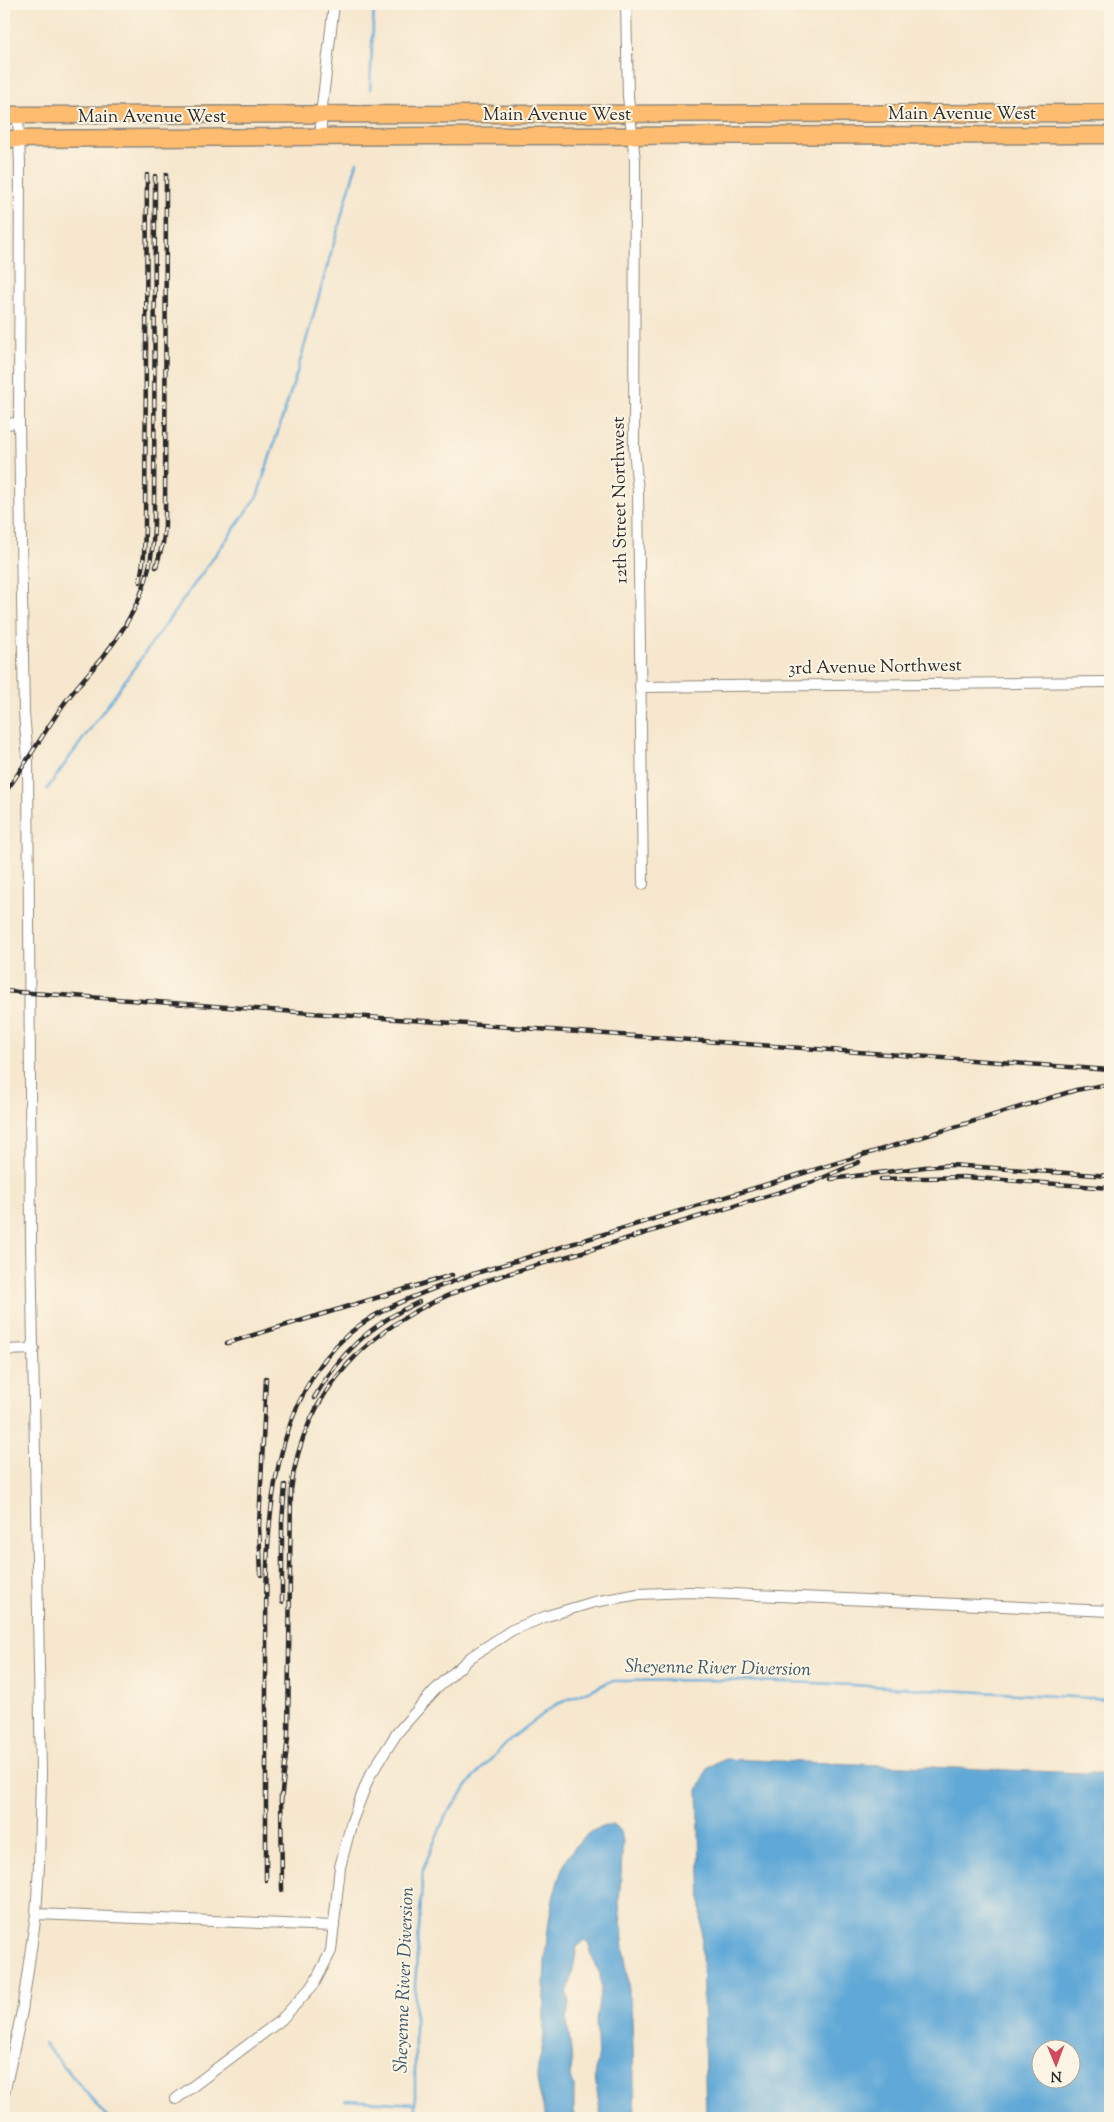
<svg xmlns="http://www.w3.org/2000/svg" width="1114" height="2122" font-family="'Sorts Mill Goudy',serif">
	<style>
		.water { fill: #61a8d7; stroke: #466a81; fill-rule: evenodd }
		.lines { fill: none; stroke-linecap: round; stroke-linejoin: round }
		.stream { stroke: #61a8d7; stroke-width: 2.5 }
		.minor-casing { stroke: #90897c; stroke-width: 12 }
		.primary-casing { stroke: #90897c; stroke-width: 19 }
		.minor { stroke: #fff; stroke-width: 10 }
		.primary { stroke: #febc70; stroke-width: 16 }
		.rail-casing { stroke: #2b2b2b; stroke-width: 4.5 }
		.rail { stroke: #fcf5e5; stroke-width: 2.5; stroke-dasharray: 8; stroke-linecap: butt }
		.labels { text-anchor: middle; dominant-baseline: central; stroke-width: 4; stroke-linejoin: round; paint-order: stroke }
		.street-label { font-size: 18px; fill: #2b2b2b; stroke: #fcf5e5 }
		.water-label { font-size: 19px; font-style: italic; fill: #3e5767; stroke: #fcf5e5 }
	</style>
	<rect width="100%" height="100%" fill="#fcf5e5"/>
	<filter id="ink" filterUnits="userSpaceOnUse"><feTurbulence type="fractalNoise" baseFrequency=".02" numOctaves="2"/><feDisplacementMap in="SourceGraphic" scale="10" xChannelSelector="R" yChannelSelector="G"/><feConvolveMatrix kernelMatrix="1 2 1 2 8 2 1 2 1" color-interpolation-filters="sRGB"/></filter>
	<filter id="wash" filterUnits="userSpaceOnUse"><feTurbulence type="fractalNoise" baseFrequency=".0096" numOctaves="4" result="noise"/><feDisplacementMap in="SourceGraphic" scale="20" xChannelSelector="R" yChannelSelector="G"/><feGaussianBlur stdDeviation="1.12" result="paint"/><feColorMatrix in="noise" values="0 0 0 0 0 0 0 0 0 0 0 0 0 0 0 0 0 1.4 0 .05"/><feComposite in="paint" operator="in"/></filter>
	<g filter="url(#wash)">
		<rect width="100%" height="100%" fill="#f6e7ce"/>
		<!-- water -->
		<g class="water">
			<path d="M726 1759 1110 1774V2118H706L698 1790 708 1767ZM1042 2050H1072V2080H1042Z"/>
			<path d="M612 1825 619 1830 623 1840 619 1905 632 2017 635 2112 634 2118H601L595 2077 598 2060 596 2019 601 1987 600 1973 595 1965 588 1942 585 1940 577 1947 571 1981 567 1993 569 2002 567 2020 572 2058 571 2077 574 2086V2118H546C543 2105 538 2091 537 2077 537 2063 544 2047 544 2032 544 1979 539 1832 612 1825Z"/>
		</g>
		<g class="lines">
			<!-- stream -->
			<g class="stream">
				<polyline points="370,89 374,4"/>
				<polyline points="47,789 257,497 298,369 357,162"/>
				<polyline points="4,844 9,837"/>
				<polyline points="44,2043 108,2118"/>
				<polyline points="345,2100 416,2104"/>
				<polyline points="415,2118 415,1986 423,1869 445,1817 473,1778 508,1741 555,1705 612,1681 709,1680 815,1683 1110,1699"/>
			</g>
		</g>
	</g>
	<g filter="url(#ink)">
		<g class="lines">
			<defs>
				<g id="minor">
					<polyline points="626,4 628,96 635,161 634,448 638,492 643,884"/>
					<polyline points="321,138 321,115 334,4"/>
					<polyline points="4,424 19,423"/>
					<polyline points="640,687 1110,682"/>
					<polyline points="4,1350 34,1349"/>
					<polyline points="36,1914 334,1926"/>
					<polyline points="4,2094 22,2011 36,1914 39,1866 41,1773 31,1242 28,759 24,713 19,423 20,163 18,115"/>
					<polyline points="176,2099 281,2020 314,1984 331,1951 340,1867 352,1821 369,1777 397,1733 434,1691 471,1657 512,1630 547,1616 594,1602 639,1594 689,1592 1110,1611"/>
				</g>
				<g id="primary">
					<polyline points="4,115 1110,113"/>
					<polyline points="4,139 431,136 1110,135"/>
				</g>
			</defs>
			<!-- minor casing -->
			<use href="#minor" class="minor-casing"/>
			<!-- primary casing -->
			<use href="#primary" class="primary-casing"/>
			<!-- minor -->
			<use href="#minor" class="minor"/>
			<!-- primary -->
			<use href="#primary" class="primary"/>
			<defs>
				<g id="rail">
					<polyline points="156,567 163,543 165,526 166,175"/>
					<polyline points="140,582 144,555 145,527 147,175"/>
					<path d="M4 794C25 765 43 734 63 705 75 688 89 673 102 658 135 617 153 578 154 526L155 176"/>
					<polyline points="4,991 1110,1070"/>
					<polyline points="831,1179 925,1167 950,1165 1110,1176"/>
					<polyline points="881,1179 964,1177 1110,1188"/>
					<polyline points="227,1343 452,1275"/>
					<path d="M314 1398C340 1353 372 1323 419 1302"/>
					<polyline points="261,1575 259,1525 266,1378"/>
					<polyline points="282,1602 282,1522 285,1485"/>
					<polyline points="281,1795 282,1890"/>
					<path d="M281 1801 288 1737 291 1490C303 1388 373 1323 466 1288 508 1272 553 1261 596 1248 669 1226 741 1204 813 1182L859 1162"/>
					<path d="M266 1880C266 1814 266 1747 266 1680 267 1572 257 1430 337 1345 373 1307 426 1292 473 1274L1076 1090 1110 1084"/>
				</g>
			</defs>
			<!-- rail casing -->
			<use href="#rail" class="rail-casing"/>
			<!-- rail -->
			<use href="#rail" class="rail"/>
		</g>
	</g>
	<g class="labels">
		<!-- street labels -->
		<g class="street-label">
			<text x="962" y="115">Main Avenue West</text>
			<text x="557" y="116">Main Avenue West</text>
			<text x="152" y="118">Main Avenue West</text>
			<text transform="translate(621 500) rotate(-91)">12th Street Northwest</text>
			<text transform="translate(875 668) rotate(-1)">3rd Avenue Northwest</text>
		</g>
		<!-- water labels -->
		<g class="water-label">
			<text transform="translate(718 1669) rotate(1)">Sheyenne River Diversion</text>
			<text transform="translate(405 1980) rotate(-88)">Sheyenne River Diversion</text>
		</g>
	</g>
	<!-- margin -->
	<rect width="1114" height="2122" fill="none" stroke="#fcf5e5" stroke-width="20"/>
	<!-- north arrow -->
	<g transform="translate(1056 2064) rotate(179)"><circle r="24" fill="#fcf5e5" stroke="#a8a49b"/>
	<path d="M0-4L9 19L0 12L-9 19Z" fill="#d1495b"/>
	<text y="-8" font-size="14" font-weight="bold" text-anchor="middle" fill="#2b2b2b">N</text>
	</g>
</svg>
